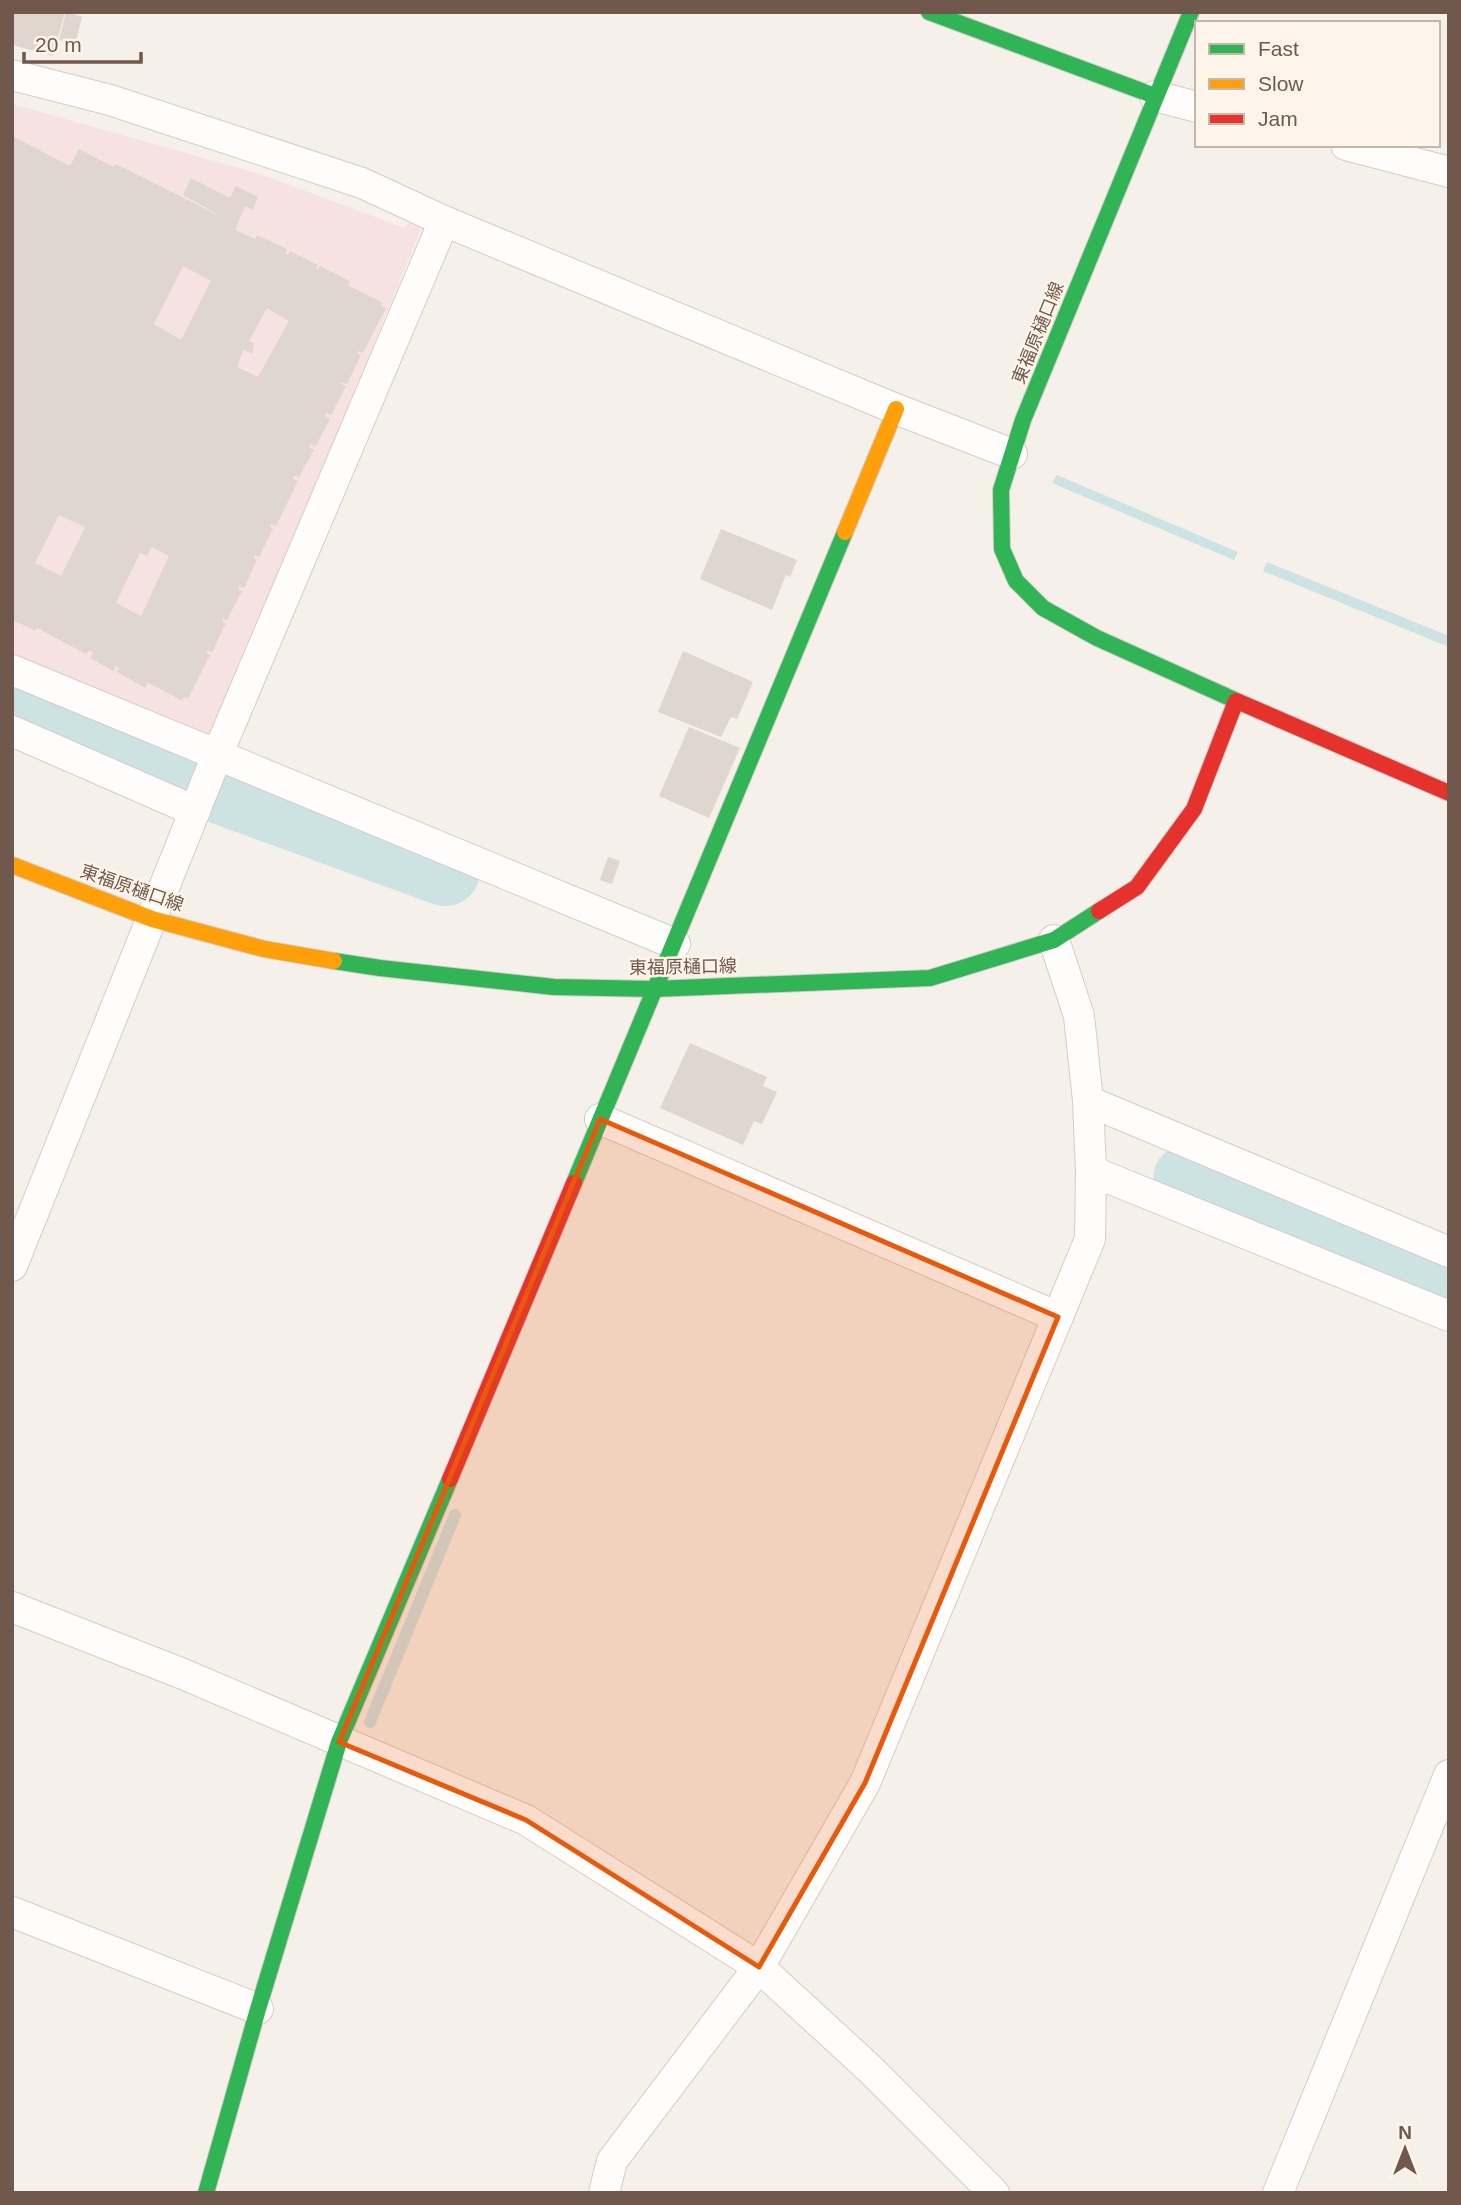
<svg xmlns="http://www.w3.org/2000/svg" width="1461" height="2205" font-family="Arial,'Noto Sans JP',sans-serif">
	<style>
		.medical { fill: #f6e3e1 }
		.water { fill: #cce2e3 }
		.lines { fill: none; stroke-linecap: round; stroke-linejoin: round }
		.stream { stroke: #cce2e3; stroke-width: 12 }
		.river { stroke: #cce2e3; stroke-width: 70 }
		.building { fill: #ded6cf; fill-rule: evenodd }
		.street-casing { stroke: #d4cdc7; stroke-width: 32 }
		.fast-casing { stroke: #d4cdc6; stroke-width: 18 }
		.slow-casing { stroke: #d4cdc6; stroke-width: 18 }
		.jam-casing { stroke: #d4cdc6; stroke-width: 18 }
		.street { stroke: #fefdfc; stroke-width: 30 }
		.fast { stroke: #30b455; stroke-width: 16 }
		.slow { stroke: #ff9f0a; stroke-width: 16 }
		.jam { stroke: #e5322d; stroke-width: 16 }
		.marked { fill: #e8590c; fill-opacity: 0.2; stroke: #e8590c; stroke-width: 5; stroke-linejoin: round }
		.labels { text-anchor: middle; dominant-baseline: central; stroke-width: 5; stroke-linejoin: round; paint-order: stroke }
		.street-label { font-size: 18px; fill: #70584c; stroke: #fdf5e9 }
	</style>
	<rect width="100%" height="100%" fill="#f5f0e9"/>
	<!-- medical -->
	<polygon class="medical" points="12,104 257,173 405,228 409,222 421,228 249,653 216,730 204,735 12,656"/>
	<!-- water -->
	<g class="water">
		<polygon points="1057,475 1238,552 1234,560 1052,483"/>
		<polygon points="1267,562 1449,636 1449,647 1263,571"/>
	</g>
	<g class="lines">
		<!-- stream -->
		<polyline class="stream" points="370,1722 455,1515"/>
		<!-- river -->
		<g class="river">
			<polyline points="12,704 160,767 445,871"/>
			<polyline points="1188,1179 1449,1288"/>
		</g>
	</g>
	<!-- building -->
	<g class="building">
		<polygon points="12,12 65,12 53,56 12,45"/>
		<polygon points="66,12 82,17 75,45 59,40"/>
		<path d="M12 136 70 166 79 149 114 167 116 164 224 218 183 195 191 178 230 198 236 186 258 197 253 210 245 206 235 230 255 239 257 235 287 249 285 253 288 255 290 251 318 265 316 268 318 270 320 266 350 281 348 285 383 303 381 306 386 308 363 353 358 351 357 353 361 355 347 384 341 382V384L346 386 331 415 327 413 325 416 330 419 315 447 311 444 309 447 314 450 299 477 294 476 293 479 298 481 276 526 271 524 270 526 273 529 259 557 255 555 254 558 257 560 244 588 239 586 238 589 242 591 227 620 223 618 222 621 226 623 212 652 207 650 206 652 210 655 188 699 184 697 182 701 147 682 146 688 117 672 119 668 116 666 113 671 90 658 93 652 89 651 86 654 37 628 36 631 12 620ZM183 266 211 281 181 340 154 324ZM267 308 289 321 258 377 237 367 244 349 252 354 254 343 249 341ZM59 515 85 527 61 576 35 563ZM152 547 169 556 141 616 116 603 140 553 147 556Z"/>
		<polygon points="721,529 797,560 790,577 786,575 772,610 700,579"/>
		<polygon points="683,651 753,682 737,719 731,717 721,737 658,712"/>
		<polygon points="689,727 740,748 709,818 659,796"/>
		<polygon points="608,857 620,861 612,884 600,880"/>
		<polygon points="690,1043 767,1077 763,1086 777,1092 762,1124 754,1121 743,1145 660,1108"/>
	</g>
	<g class="lines">
		<defs>
			<g id="street">
				<polyline points="12,75 110,100 362,183 444,221 896,409 1012,454"/>
				<polyline points="1155,96 1197,107"/>
				<polyline points="1346,145 1449,172"/>
				<polyline points="12,670 675,944"/>
				<polyline points="12,731 195,811"/>
				<polyline points="1088,1101 1449,1252"/>
				<polyline points="600,1119 1058,1317"/>
				<polyline points="1091,1171 1449,1316"/>
				<polyline points="12,1266 218,753 444,221"/>
				<polyline points="12,1607 183,1674 526,1820 759,1967 870,2069 994,2193"/>
				<polyline points="12,1912 258,2009"/>
				<polyline points="604,2193 612,2161 759,1967 865,1783 1090,1239 1091,1171 1088,1101 1079,1016 1054,940"/>
				<polyline points="1278,2193 1449,1775"/>
			</g>
			<g id="fast">
				<polyline points="929,12 1155,96"/>
				<polyline points="1191,12 1023,420 1001,490 1002,549 1016,581 1043,608 1097,638 1239,702"/>
				<polyline points="334,961 380,968 554,987 654,989 930,978 1054,940 1099,911"/>
				<polyline points="574,1183 845,532"/>
				<polyline points="206,2193 258,2009 339,1742 450,1479"/>
			</g>
			<g id="slow">
				<polyline points="845,532 896,409"/>
				<polyline points="12,865 152,919 264,949 334,961"/>
			</g>
			<g id="jam">
				<polyline points="1239,702 1449,793"/>
				<polyline points="1099,911 1137,887 1194,809 1236,701"/>
				<polyline points="450,1479 574,1183"/>
			</g>
		</defs>
		<!-- street casing -->
		<use href="#street" class="street-casing"/>
		<!-- fast casing -->
		<use href="#fast" class="fast-casing"/>
		<!-- slow casing -->
		<use href="#slow" class="slow-casing"/>
		<!-- jam casing -->
		<use href="#jam" class="jam-casing"/>
		<!-- street -->
		<use href="#street" class="street"/>
		<!-- fast -->
		<use href="#fast" class="fast"/>
		<!-- slow -->
		<use href="#slow" class="slow"/>
		<!-- jam -->
		<use href="#jam" class="jam"/>
	</g>
	<!-- marked area -->
	<path class="marked" d="M600 1119 1058 1317 865 1783 759 1967 526 1820 339 1742Z"/>
	<g class="labels">
		<!-- street labels -->
		<g class="street-label">
			<text transform="translate(1038 333) rotate(-68)">東福原樋口線</text>
			<text transform="translate(132 888) rotate(19)">東福原樋口線</text>
			<text transform="translate(683 967) rotate(-1)">東福原樋口線</text>
		</g>
	</g>
	<!-- border -->
	<rect width="1461" height="2205" fill="none" stroke="#70584c" stroke-width="28"/>
	<!-- legend -->
	<rect x="1195" y="21" width="245" height="126" fill="#fdf5e9" stroke="#c5b6aa" stroke-width="2"/>
	<rect x="1209" y="44" width="35" height="10" fill="#30b455" stroke="#c5b6aa" stroke-width="2"/>
	<text x="1258" y="56" font-size="21" fill="#70584c">Fast</text>
	<rect x="1209" y="79" width="35" height="10" fill="#ff9f0a" stroke="#c5b6aa" stroke-width="2"/>
	<text x="1258" y="91" font-size="21" fill="#70584c">Slow</text>
	<rect x="1209" y="114" width="35" height="10" fill="#e5322d" stroke="#c5b6aa" stroke-width="2"/>
	<text x="1258" y="126" font-size="21" fill="#70584c">Jam</text>
	<!-- north arrow -->
	<g transform="translate(1405 2149)" stroke="#fdf5e9" stroke-width="5" paint-order="stroke">
	<path d="M0-5L12 26L0 18L-12 26Z" fill="#70584c"/>
	<text y="-10" font-size="19" font-weight="bold" text-anchor="middle" fill="#70584c">N</text>
	</g>
	<!-- scale -->
	<path d="M24 52v10h117v-10" fill="none" stroke="#70584c" stroke-width="3.5"/>
	<text x="35" y="52" font-size="21" fill="#70584c" stroke="#fdf5e9" stroke-width="5" paint-order="stroke">20 m</text>
</svg>
